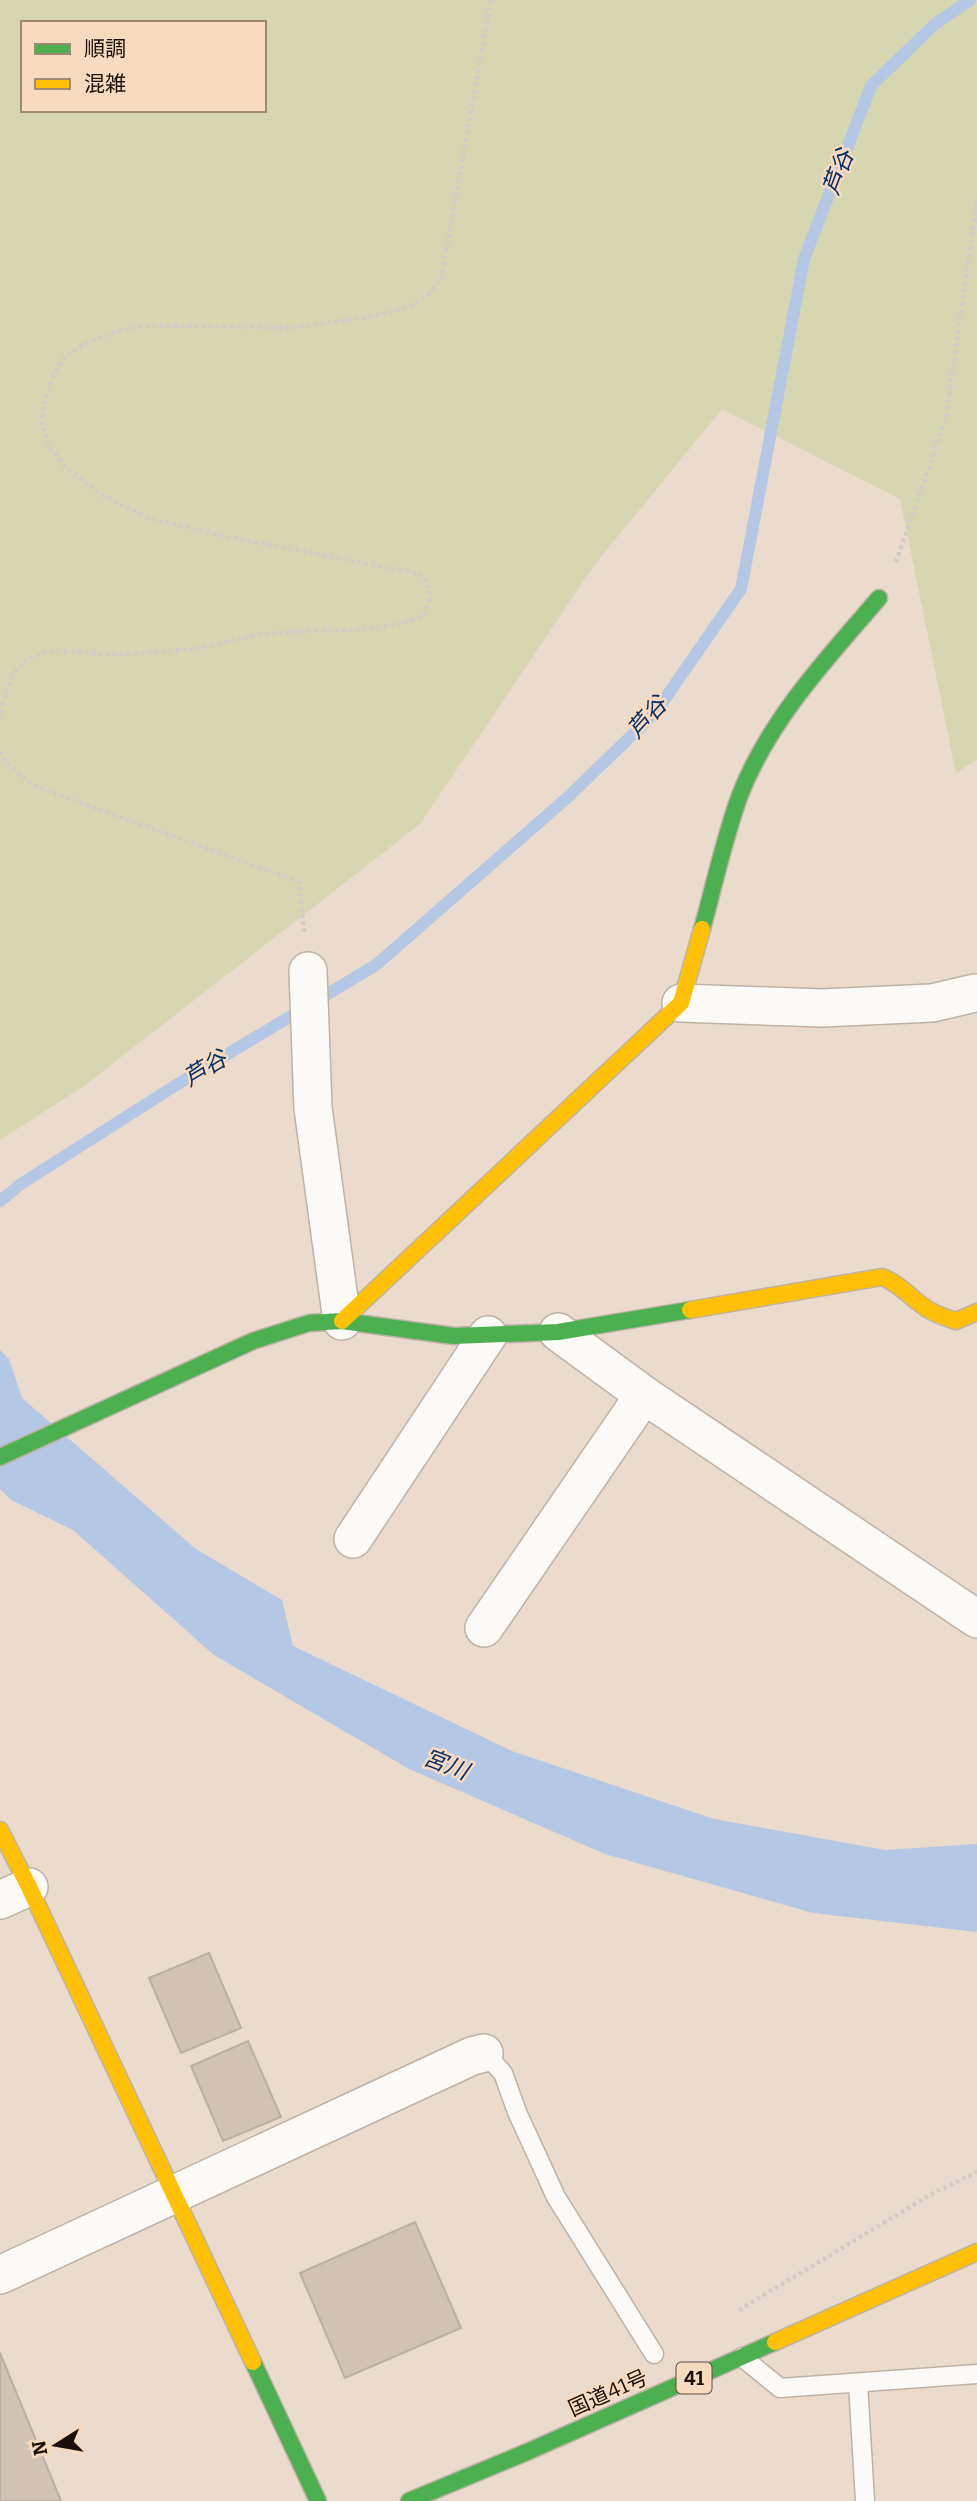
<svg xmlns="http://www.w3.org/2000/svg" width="977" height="2501" font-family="Bitter,'Noto Sans JP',serif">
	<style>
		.green { fill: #d6d6b1; fill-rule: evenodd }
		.water { fill: #b4c7e5 }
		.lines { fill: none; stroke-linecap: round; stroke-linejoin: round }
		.stream { stroke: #b4c7e5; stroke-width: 12 }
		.building { fill: #d2c2b3; stroke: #bbaea3; stroke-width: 2 }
		.lane-casing { stroke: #beb2a6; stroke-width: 21 }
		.street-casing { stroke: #beb2a6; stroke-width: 40 }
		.fast-casing { stroke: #beb2a6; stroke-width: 19 }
		.slow-casing { stroke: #beb2a6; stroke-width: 19 }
		.path { stroke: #d1ccc7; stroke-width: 4.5; stroke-dasharray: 3.5 3.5; stroke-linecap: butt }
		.lane { stroke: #fcfaf7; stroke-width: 18 }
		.street { stroke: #fcfaf7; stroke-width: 37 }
		.fast { stroke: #4caf50; stroke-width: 16 }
		.slow { stroke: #ffc107; stroke-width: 16 }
		.labels { text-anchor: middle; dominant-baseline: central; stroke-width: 5; stroke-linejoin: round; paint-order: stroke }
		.shield { fill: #f8dabf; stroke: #5d4d3e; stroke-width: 2 }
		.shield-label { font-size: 19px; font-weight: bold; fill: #1a1007 }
		.street-label { font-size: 21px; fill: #1a1007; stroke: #f8dabf }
		.water-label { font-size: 23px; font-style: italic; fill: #053069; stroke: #f8dabf }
	</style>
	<rect width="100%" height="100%" fill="#ebdbcc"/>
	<!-- green -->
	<path class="green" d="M0 0H977V760L956 773 900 499 722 409 596 563 420 824 84 1086 0 1140ZM23 23H264V110H23Z"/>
	<!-- water -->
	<polygon class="water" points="0,1350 9,1359 22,1398 196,1549 282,1600 293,1646 512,1751 714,1819 885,1850 977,1844 977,1932 813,1913 605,1854 409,1769 214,1655 73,1530 11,1500 0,1489"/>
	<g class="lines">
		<!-- stream -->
		<polyline class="stream" points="0,1201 21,1184 173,1087 376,965 568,797 655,713 741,589 804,259 871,86 935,24 970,0"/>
	</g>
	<!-- building -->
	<g class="building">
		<polygon points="209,1953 241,2028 181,2053 149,1978"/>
		<polygon points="248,2041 281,2117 223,2141 191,2066"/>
		<polygon points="415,2222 461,2328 345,2378 300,2273"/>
		<polygon points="0,2353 61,2501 0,2501"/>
	</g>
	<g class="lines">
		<defs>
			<g id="lane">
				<polyline points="484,2053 503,2073 517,2112 556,2197 654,2354"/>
				<polyline points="742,2357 780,2388 977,2374"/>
				<polyline points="858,2383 865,2501"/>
			</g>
			<g id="street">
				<polyline points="308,971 313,1108 342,1321"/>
				<polyline points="681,1003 822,1008 932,1003 975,993"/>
				<polyline points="558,1332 644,1395 977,1619"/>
				<polyline points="353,1539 488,1335"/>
				<polyline points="484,1628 644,1395"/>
				<polyline points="0,1900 29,1887"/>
				<polyline points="0,2275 472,2056 484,2053"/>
			</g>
			<g id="fast">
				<path d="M702 929C714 886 725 835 740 795 769 720 828 657 879 598"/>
				<polyline points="0,1457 253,1341 309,1323 342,1321 454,1336 558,1332 690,1310"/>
				<polyline points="253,2362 318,2501"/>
				<polyline points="409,2501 527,2452 775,2342"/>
			</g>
			<g id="slow">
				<path d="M690 1310 882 1277C901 1284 912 1300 929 1310 937 1315 947 1318 956 1321L977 1312"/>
				<polyline points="342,1321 681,1003 702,929"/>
				<polyline points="0,1830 29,1887 253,2362"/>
				<polyline points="775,2342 977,2252"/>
			</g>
		</defs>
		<!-- lane casing -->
		<use href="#lane" class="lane-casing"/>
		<!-- street casing -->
		<use href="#street" class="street-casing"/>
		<!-- fast casing -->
		<use href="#fast" class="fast-casing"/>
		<!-- slow casing -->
		<use href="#slow" class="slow-casing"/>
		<!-- path -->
		<g class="path">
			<polyline points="896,562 946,418 977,199"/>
			<path d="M0 719C5 694 11 663 39 654 62 647 95 655 118 654 143 653 168 652 192 649 217 645 241 637 265 634 319 628 372 636 423 616 433 599 433 589 420 574L224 536 148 518 100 494 66 468 49 446 42 425V413L53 375 64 358 82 345 118 331 151 325 290 328 374 316 408 307 429 294 441 279 491 0"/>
			<polyline points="0,751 5,761 32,785 299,882 304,932"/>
			<polyline points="739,2310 935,2192 977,2172"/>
		</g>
		<!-- lane -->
		<use href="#lane" class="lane"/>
		<!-- street -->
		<use href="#street" class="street"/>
		<!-- fast -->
		<use href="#fast" class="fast"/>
		<!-- slow -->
		<use href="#slow" class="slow"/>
	</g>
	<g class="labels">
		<!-- shield labels -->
		<rect class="shield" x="676.5" y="2362.5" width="35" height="31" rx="5"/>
		<g class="shield-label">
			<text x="694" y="2378">41</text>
		</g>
		<!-- street labels -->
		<g class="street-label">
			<text transform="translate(608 2393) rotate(-24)">国道41号</text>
		</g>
		<!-- water labels -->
		<g class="water-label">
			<text transform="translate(838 172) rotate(-69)">芦谷</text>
			<text transform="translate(647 717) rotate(-48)">芦谷</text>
			<text transform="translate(205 1068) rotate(-31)">芦谷</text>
			<text transform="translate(446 1764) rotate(21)">宮川</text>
		</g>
	</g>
	<!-- legend -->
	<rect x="21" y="21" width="245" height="91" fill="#f8dabf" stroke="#9f8975" stroke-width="2"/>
	<rect x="35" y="44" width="35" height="10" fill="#4caf50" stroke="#9f8975" stroke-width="2"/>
	<text x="84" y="56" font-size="21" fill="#1a1007">順調</text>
	<rect x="35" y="79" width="35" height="10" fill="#ffc107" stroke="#9f8975" stroke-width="2"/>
	<text x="84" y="91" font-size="21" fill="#1a1007">混雑</text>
	<!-- north arrow -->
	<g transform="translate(56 2445) rotate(259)" stroke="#f8dabf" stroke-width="5" paint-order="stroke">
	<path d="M0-5L12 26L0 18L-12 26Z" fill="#1a1007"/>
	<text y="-10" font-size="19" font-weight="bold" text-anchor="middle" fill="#1a1007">N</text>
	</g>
</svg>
